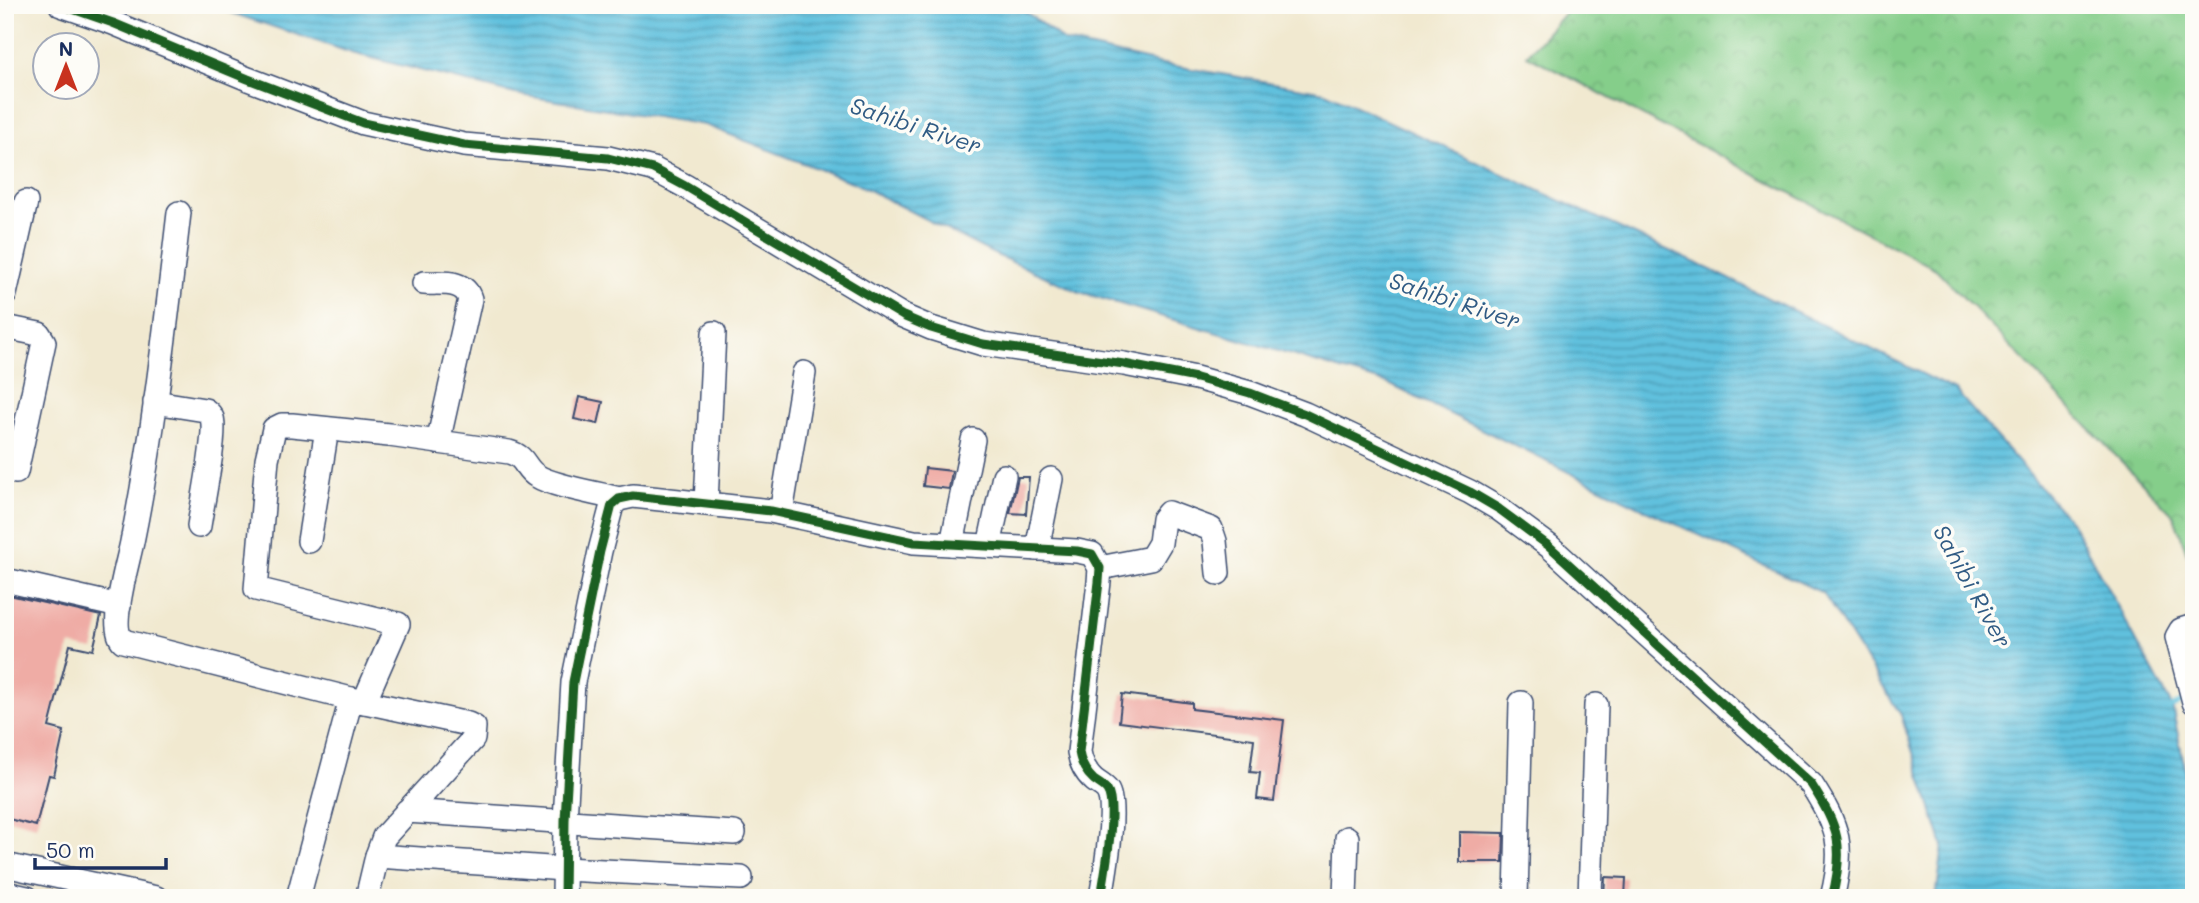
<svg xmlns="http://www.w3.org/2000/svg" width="2199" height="903" font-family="Mali,sans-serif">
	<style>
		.park { fill: url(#park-crowns); stroke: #507e74; stroke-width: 2 }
		.water { fill: url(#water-rules); stroke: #3e789e; stroke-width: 2 }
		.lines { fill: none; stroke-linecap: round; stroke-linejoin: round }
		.stream { stroke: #60c1de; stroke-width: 5 }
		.building { fill: #efaca5 }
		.minor-casing { stroke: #3b4b6f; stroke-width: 26 }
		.minor { stroke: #fff; stroke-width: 23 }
		.cycleway-casing { stroke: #fdfcf7; stroke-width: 13 }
		.cycleway { stroke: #1b5e20; stroke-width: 9 }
		.labels { text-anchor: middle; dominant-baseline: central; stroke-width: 7; stroke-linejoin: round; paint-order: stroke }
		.water-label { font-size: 23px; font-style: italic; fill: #305b84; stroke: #fdfcf7 }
	</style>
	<defs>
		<pattern id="park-crowns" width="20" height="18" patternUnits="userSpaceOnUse" patternTransform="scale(1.75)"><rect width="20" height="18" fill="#85ce8a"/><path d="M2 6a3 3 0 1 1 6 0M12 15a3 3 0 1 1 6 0" fill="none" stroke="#72b17a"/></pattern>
		<pattern id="water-rules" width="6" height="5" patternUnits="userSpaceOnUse" patternTransform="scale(1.75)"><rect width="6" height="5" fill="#60c1de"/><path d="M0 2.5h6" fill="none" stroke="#4e9db7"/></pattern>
	</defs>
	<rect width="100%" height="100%" fill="#fdfcf7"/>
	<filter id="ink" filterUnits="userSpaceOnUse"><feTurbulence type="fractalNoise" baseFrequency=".0143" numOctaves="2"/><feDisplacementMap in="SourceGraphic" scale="14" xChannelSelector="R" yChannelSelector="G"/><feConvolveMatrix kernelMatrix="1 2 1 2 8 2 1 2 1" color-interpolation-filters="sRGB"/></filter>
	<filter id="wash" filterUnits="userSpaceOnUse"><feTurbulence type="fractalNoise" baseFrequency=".00686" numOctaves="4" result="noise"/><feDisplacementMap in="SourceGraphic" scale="28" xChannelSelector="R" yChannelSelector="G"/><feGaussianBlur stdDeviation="1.57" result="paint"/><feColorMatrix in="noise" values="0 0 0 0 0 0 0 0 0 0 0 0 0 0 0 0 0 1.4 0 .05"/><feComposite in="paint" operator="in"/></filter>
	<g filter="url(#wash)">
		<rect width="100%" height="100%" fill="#f1e9d0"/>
		<!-- park -->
		<polygon class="park" points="1572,5 2194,5 2194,574 2174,516 1936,269 1527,55"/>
		<!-- water -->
		<polygon class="water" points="208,5 1017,5 1065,42 1163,64 1325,92 1713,271 1955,390 2072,523 2172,706 2194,811 2194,898 1936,898 1943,846 1901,715 1823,593 1644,509 1389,384 1080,292 992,253 857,184 705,125 515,94 352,53"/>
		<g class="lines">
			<!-- stream -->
			<polyline class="stream" points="2168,709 2188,699"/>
		</g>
		<g id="blocks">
			<!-- building -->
			<g class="building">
				<polygon points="579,397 603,402 598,424 574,419"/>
				<polygon points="925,468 952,471 949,489 923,486"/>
				<polygon points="1018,477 1029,477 1026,514 1010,513"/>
				<polygon points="5,594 101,616 93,650 70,645 49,727 64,731 54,776 49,775 36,826 5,818"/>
				<polygon points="1122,694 1192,703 1192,709 1284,720 1274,801 1257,799 1260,773 1250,772 1254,739 1119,722"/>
				<polygon points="1459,832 1504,833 1503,862 1459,862"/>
				<polygon points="1605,877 1626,878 1625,898 1604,898"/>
			</g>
		</g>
	</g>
	<g filter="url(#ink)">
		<use href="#blocks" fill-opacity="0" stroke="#3b4b6f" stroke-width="2"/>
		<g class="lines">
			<defs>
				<g id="minor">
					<path d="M61 5 113 23 248 79 363 123 464 145 608 158 653 169 685 186 903 316 931 328 983 344 1124 364 1196 378 1250 393 1305 414 1470 492 1499 509 1549 546 1811 784C1839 827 1845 847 1832 898"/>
					<path d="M179 213C166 323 154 434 132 542 128 563 108 627 123 641L351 699"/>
					<path d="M424 283C441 284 464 279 470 299L438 442"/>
					<polyline points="5,294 26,202"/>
					<polyline points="5,327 39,334 44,342 16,472"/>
					<path d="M155 402 205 410C209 413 210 413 212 418 217 434 202 505 199 526"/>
					<polyline points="706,503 714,333"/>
					<polyline points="781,513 804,373"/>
					<polyline points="309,541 327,429"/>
					<polyline points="952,544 973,440"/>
					<polyline points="989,546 1004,476"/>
					<polyline points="1037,549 1051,479"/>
					<polyline points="1100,568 1151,558 1160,543 1163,519 1168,513 1211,529 1215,541 1218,573"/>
					<polyline points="5,580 119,606"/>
					<polyline points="2194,626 2181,630 2177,637 2194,702"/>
					<path d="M364 702 398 624 256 589 267 459 274 429 282 425H292L389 435 509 452C527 457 524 469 537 476 555 487 598 493 619 499"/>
					<polyline points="407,811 734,833"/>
					<polyline points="377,856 564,869 741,878"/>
					<polyline points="5,865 156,898"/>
					<polyline points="5,893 27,898"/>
					<polyline points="298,898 351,699 468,724 474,727 473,739 384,837 377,856 367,898"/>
					<path d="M564 898 565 820 573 682 600 551 612 505 619 499 633 496 771 511 914 542 1077 551 1092 554 1100 568 1099 582 1079 752C1081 764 1085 772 1094 780 1098 783 1104 786 1107 790 1118 806 1104 877 1101 898"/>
					<polyline points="1345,898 1347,838"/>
					<polyline points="1516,898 1521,703"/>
					<polyline points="1590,898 1596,705"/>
				</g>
			</defs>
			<!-- minor casing -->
			<use href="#minor" class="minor-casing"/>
			<!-- minor -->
			<use href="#minor" class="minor"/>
			<defs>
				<g id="cycleway">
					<path d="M61 5 113 23 248 79 363 123 464 145 608 158 653 169 685 186 903 316 931 328 983 344 1124 364 1196 378 1250 393 1305 414 1470 492 1499 509 1549 546 1811 784C1839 827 1845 847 1832 898"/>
					<path d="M564 898 565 820 573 682 600 551 612 505 619 499 633 496 771 511 914 542 1077 551 1092 554 1100 568 1099 582 1079 752C1081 764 1085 772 1094 780 1098 783 1104 786 1107 790 1118 806 1104 877 1101 898"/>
				</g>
			</defs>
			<!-- cycleway casing -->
			<use href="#cycleway" class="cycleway-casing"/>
			<!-- cycleway -->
			<use href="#cycleway" class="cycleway"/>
		</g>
	</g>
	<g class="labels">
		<!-- water labels -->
		<g class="water-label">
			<text transform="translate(916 125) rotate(18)">Sahibi River</text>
			<text transform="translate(1455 300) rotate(18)">Sahibi River</text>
			<text transform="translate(1973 586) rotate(61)">Sahibi River</text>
		</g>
	</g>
	<!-- margin -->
	<rect width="2199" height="903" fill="none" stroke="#fdfcf7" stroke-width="28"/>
	<!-- north arrow -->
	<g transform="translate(66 66)"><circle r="33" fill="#fdfcf7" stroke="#a3aaba" stroke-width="2"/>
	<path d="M0-5L12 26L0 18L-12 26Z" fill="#c8321e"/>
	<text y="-10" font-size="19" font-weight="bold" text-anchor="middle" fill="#1b2f5e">N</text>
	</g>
	<!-- scale -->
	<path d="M35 858v10h131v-10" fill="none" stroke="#1b2f5e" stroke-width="3.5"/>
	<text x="46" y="858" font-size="21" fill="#1b2f5e" stroke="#fdfcf7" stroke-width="5" paint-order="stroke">50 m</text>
</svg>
